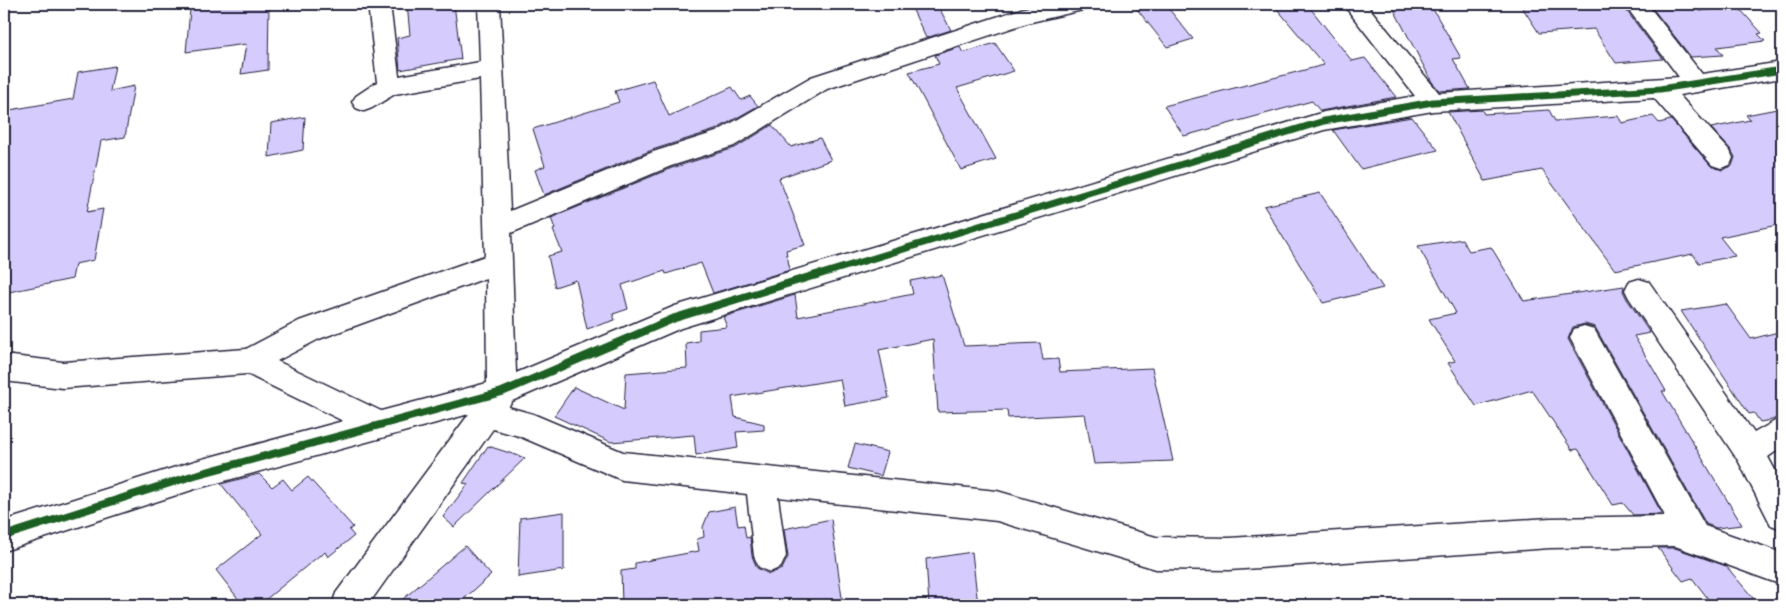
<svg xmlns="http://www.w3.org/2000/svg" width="1786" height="609" font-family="Kalam,sans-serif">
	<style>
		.building { fill: #d6cbfd; stroke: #22223b }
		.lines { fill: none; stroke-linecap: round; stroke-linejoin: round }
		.minor-casing { stroke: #22223b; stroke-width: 3 }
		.minor { fill: #fff; fill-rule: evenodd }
		.cycleway-far1-casing { stroke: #fff; stroke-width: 9 }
		.cycleway-casing { stroke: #fff; stroke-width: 11 }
		.cycleway-far1 { stroke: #1b5e20; stroke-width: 7 }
		.cycleway { stroke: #1b5e20; stroke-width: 8 }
	</style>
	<rect width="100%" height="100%" fill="#fff"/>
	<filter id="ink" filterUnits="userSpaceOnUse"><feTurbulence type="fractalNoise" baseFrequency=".02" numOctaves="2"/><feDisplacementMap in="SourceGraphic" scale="10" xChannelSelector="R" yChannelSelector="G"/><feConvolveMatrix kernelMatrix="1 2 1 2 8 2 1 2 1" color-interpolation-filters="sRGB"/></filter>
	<g filter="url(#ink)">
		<!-- building -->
		<g class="building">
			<polygon points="219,4 269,4 268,70 241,74 246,44 186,52 190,10"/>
			<polygon points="407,4 454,4 461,59 400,70 397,38 410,35"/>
			<polygon points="910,4 937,4 951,30 926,38"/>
			<polygon points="1133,4 1165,4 1193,39 1167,47"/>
			<polygon points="1273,4 1307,4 1352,61 1365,58 1396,97 1320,111 1312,101 1184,136 1164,106 1324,65"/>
			<polygon points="1391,4 1430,4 1461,58 1453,59 1470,89 1440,91 1432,82"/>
			<polygon points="1520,4 1629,4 1626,10 1663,59 1616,63 1594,29 1539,33"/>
			<polygon points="1649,4 1693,4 1700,11 1737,6 1762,33 1758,34 1765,41 1717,47 1723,55 1691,57"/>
			<polygon points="995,43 1014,71 957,88 996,159 961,170 909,72 939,64 935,55 960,47 963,53"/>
			<polygon points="115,66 110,91 134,86 125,137 101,141 87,212 103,209 94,260 75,264 72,279 4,293 4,111 73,99 78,72"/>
			<polygon points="653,80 669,116 732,87 741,100 750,96 758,106 715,130 652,150 544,195 535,170 545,166 533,129 619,102 615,91"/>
			<polygon points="1782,108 1782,224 1720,237 1735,256 1699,263 1693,254 1615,270 1542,170 1485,181 1448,112 1482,110 1484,114 1549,110 1555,121 1618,116 1622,123 1653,116 1659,123 1671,120 1711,166 1722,170 1732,166 1735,157 1731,150 1711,128 1750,120 1746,115"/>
			<polygon points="305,117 303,150 269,157 271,123"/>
			<polygon points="1412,117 1438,150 1361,169 1333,130"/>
			<polygon points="772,125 791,147 820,138 831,160 779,178 805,245 786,250 790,270 713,293 701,263 666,274 665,271 622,285 628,309 613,314 615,320 587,329 576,280 555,287 548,256 562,252 553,230 555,229 551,218 672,168 735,148"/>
			<polygon points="1320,193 1383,288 1323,303 1264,206"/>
			<polygon points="1462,239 1469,251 1491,247 1524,301 1624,286 1623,291 1627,299 1650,333 1634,336 1666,391 1662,391 1742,525 1716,528 1706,524 1595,327 1585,324 1573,327 1568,339 1662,514 1633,515 1623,503 1613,505 1578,449 1572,450 1532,390 1476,406 1448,363 1455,361 1429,319 1456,313 1418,246"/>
			<polygon points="942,275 964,346 1040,343 1043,360 1058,359 1060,372 1152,368 1173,461 1094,464 1085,414 1008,418 1007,410 938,412 933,339 879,350 889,398 845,406 840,379 732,397 735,417 764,424 764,430 736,432 738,448 696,455 694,435 611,442 554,416 574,387 624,410 626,373 687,368 686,343 699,341 699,330 727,327 723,317 795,295 798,317 913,294 910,281"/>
			<polygon points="1726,304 1751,339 1782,331 1782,415 1772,420 1760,422 1754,413 1749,414 1681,311"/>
			<polygon points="855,444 888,452 881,476 848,468"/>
			<polygon points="488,446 525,458 454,527 443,517 468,484 463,483"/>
			<polygon points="259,474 272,487 283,479 292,490 308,477 353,527 349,530 354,536 328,557 325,552 321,556 320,555 259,605 243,605 216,570 262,534 221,484"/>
			<polygon points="735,507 738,526 744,525 746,538 750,537 752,556 757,568 769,574 782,569 788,557 784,529 831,519 843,605 622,605 621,571 635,569 635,563 699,551 697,539 704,537 703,527 709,512"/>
			<polygon points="564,512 564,570 518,577 520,518"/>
			<polygon points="465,546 491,575 457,605 396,605"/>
			<polygon points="1658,548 1675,548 1726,566 1759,605 1713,605 1692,578 1683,581"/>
			<polygon points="972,552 978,605 929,605 926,559"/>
		</g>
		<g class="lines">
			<defs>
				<g id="minor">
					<path d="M368 4H390L399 76 480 62 478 4H500L510 211 653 152 716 132 811 77 1024 8 1045 4H1090L1087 9 1027 23 827 89 734 146 671 166 511 233 516 373 675 306 1324 112 1415 96 1343 4H1366L1439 93 1679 77 1628 9 1631 4H1647L1702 74 1782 62V78L1679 95 1730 151 1733 158 1730 165 1721 168 1712 165 1654 98 1433 111 1324 130 681 328 512 401 508 407 533 414 623 452 997 491 1156 537 1229 538 1550 518 1665 516 1570 338 1574 329 1584 326 1594 329 1705 526 1782 553V585L1675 546 1550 548 1229 570 1156 569 997 521 778 497 786 556 781 567 770 572 759 567 754 556 747 494 622 480 519 436 493 429 368 605H332L336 593 469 414 195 489 4 551V521L195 461 343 421 247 374 63 388 4 381V355L63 362 246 349 299 321 485 256 480 79 395 94 372 108 364 111 356 108 352 102 356 96 377 82ZM486 278 487 383 381 411 277 361 319 339Z"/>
					<polygon points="1639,279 1649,282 1754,433 1782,417 1782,447 1768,457 1782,483 1782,529 1771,525 1739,462 1629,298 1625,290 1629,282"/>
				</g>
			</defs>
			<!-- minor casing -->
			<use href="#minor" class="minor-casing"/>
			<!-- minor -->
			<use href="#minor" class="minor"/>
			<defs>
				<polyline id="cycleway-far1" points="815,276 1324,121 1433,102 1660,89 1782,70"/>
				<polyline id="cycleway" points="4,536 195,475 502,392 675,318 819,274"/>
			</defs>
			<!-- cycleway-far1 casing -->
			<use href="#cycleway-far1" class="cycleway-far1-casing"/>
			<!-- cycleway casing -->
			<use href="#cycleway" class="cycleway-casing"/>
			<!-- cycleway-far1 -->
			<use href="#cycleway-far1" class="cycleway-far1"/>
			<!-- cycleway -->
			<use href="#cycleway" class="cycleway"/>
		</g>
	</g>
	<!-- margin -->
	<rect width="1786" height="609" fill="none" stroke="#fff" stroke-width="20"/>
	<rect x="10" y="10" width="1766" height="589" fill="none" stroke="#22223b" stroke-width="2" filter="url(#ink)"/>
</svg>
